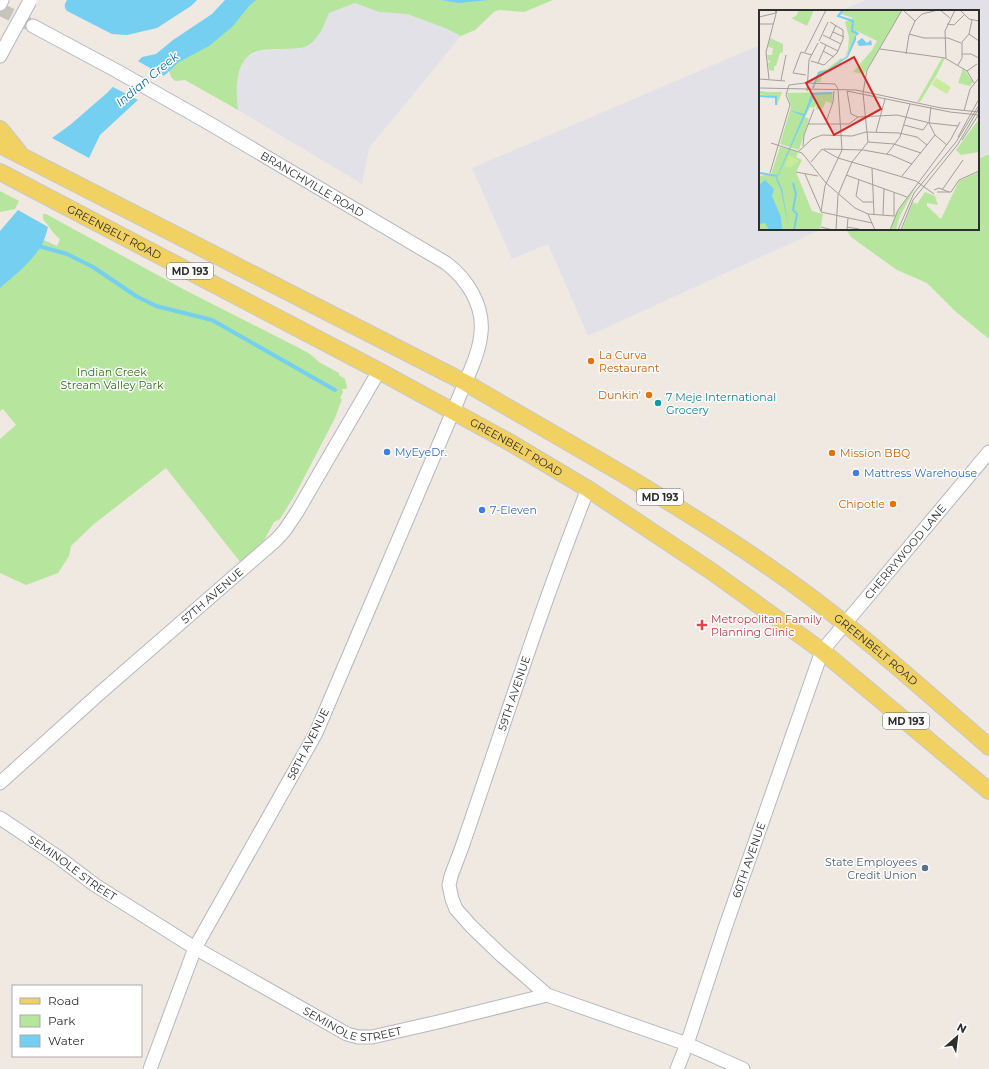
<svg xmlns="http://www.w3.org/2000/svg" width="989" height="1069" font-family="Montserrat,sans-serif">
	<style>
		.industrial { fill: #e3e1e8 }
		.green { fill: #b6e59e }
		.water { fill: #75cff0 }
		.pier { fill: #efe9e1 }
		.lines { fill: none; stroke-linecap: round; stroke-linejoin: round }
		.stream { stroke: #75cff0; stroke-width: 4 }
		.minor-tunnel { stroke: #c8c4bd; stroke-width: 13; stroke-dasharray: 13 6; stroke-linecap: butt }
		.minor-casing { stroke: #b4b7c1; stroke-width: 15 }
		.major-casing { stroke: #c9c9c9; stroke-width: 18 }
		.minor { stroke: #fff; stroke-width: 13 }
		.major { stroke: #f2d163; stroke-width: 16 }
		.minor-bridge-casing { stroke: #b4b7c1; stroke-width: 15; stroke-linecap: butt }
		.minor-bridge { stroke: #fff; stroke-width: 13 }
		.food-dot { fill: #e8710a; stroke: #fff; stroke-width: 1.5 }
		.culture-dot { fill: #0f9aa8; stroke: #fff; stroke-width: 1.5 }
		.shop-dot { fill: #3f7fe0; stroke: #fff; stroke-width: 1.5 }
		.health-dot { fill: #e0444e; stroke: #fff; stroke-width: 1.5 }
		.service-dot { fill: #5c6f8a; stroke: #fff; stroke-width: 1.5 }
		.labels { text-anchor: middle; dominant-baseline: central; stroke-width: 3; stroke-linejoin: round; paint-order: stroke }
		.shield { fill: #fff; stroke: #6d6d6d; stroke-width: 1 }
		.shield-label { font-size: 10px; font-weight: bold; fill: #2e2e2e }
		.street-label { font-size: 11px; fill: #2e2e2e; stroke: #fff }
		.food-label { font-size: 11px; fill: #c56008; stroke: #fff; text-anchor: start }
		.park-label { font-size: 11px; fill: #2c6e1b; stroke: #fff }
		.culture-label { font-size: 11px; fill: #0d838f; stroke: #fff; text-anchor: start }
		.shop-label { font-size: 11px; fill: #366cbe; stroke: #fff; text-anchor: start }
		.health-label { font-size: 11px; fill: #be3a42; stroke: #fff; text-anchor: start }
		.service-label { font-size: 11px; fill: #4e5e75; stroke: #fff; text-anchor: end }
		.water-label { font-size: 12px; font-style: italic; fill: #0d6fa3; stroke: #fff }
		.inset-river { fill: none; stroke: #75cff0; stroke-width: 2 }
		.inset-road { fill: none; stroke: #a29e99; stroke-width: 1 }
		.view { fill: #d62828; fill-opacity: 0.15; stroke: #d62828; stroke-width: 2 }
		.inset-edge { fill: none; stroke: #2e2e2e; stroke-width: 2 }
	</style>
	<rect width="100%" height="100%" fill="#efe9e1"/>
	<!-- industrial -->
	<g class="industrial">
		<polygon points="866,0 989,0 989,153 978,158 978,11 840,11"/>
		<polygon points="355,3 379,12 407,14 445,28 461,36 369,148 362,184 238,110 237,101 237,81 239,72 244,60 256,52 285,48 299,49 310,44 324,26 329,13"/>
		<polygon points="760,45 760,229 822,229 588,336 548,244 512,259 472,168"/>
	</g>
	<!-- green -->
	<g class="green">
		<path d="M245 0H553L524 12 500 10 495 11 475 30 461 36 445 28 407 14 379 12 355 3 329 13C325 23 320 37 310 44 302 50 292 48 283 49 275 49 263 49 255 52 234 61 236 91 238 110L185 80 175 81 171 77 166 61Z"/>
		<polygon points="989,154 989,339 955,311 927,283 897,270 851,237 846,229 978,229 978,159"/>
		<polygon points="0,191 19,201 15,209 0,212"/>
		<path d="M43 214H46L183 289 299 348 310 354 319 362 339 373V375L345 379 347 387 346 389H342L343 392 340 398 342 399 335 418 296 493 280 519 274 522 260 548 241 563 166 468 94 524 71 546 69 556 58 573 26 585 0 573V439L16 425 3 409 0 411V265L37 237 57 246 60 239C53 234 49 226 43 219Z"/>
	</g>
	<!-- water -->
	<g class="water">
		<path d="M67 0H197L191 6 157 28 127 35 112 34 67 11C64 7 64 5 67 0Z"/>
		<polygon points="225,0 256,0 250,5 232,27 209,46 179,62 100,135 89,158 52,138 70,125 107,93 142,57 156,54 173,40 212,14"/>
		<polygon points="441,0 489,0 459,3"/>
		<path d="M18 210 48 227C46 234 44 242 40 248 29 264 14 276 0 288V231Z"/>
	</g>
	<!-- pier -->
	<polygon class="pier" points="136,60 166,77 140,101 111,86"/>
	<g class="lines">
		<!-- stream -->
		<polyline class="stream" points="35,245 67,254 93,267 136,296 156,306 212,320 335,390"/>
		<!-- minor-tunnel -->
		<polyline class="minor-tunnel" points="0,9 33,26"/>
		<defs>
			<g id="minor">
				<polyline points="0,4 2,0"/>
				<path id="s1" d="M33 26 117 71 207 122 446 263C467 279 484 305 481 333 480 346 476 357 471 369L316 733 195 948 150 1069"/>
				<polyline points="0,56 9,39"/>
				<path id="s2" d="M0 783 100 693 276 540 285 530 297 512 379 371"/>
				<path id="s3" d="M0 818 58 857 95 885 195 948 347 1034 358 1037H372L438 1022 547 995 687 1044 743 1069"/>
				<path id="s4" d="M547 995 500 954 471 926 456 909 452 899 449 885 451 876 462 847C503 728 541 607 588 489"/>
				<path id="s5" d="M677 1069 687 1044 725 928 822 651 989 452"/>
			</g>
			<g id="major">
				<polyline points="0,129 18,151"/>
				<path id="s6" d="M0 145 466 383C518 413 569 443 621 473 686 512 751 552 812 598 873 644 931 696 989 747"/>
				<path id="s7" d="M0 172 379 371 511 443 588 489 711 571 822 651 989 791"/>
			</g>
		</defs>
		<!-- minor casing -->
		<use href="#minor" class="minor-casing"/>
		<!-- major casing -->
		<use href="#major" class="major-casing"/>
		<!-- minor -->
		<use href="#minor" class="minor"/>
		<!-- major -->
		<use href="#major" class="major"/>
		<defs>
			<polyline id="minor-bridge" points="9,39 30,1"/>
		</defs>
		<!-- minor-bridge casing -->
		<use href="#minor-bridge" class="minor-bridge-casing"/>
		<!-- minor-bridge -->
		<use href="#minor-bridge" class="minor-bridge"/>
	</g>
	<!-- markers -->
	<g class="food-dot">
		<circle cx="591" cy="361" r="4"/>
		<circle cx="649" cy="395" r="4"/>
		<circle cx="832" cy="453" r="4"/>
		<circle cx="893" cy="504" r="4"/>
	</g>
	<circle class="culture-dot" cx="658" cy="403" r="4"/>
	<g class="shop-dot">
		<circle cx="387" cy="452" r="4"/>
		<circle cx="856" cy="473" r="4"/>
		<circle cx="482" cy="510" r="4"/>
	</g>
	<path class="health-dot" d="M700 619h4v4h4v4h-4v4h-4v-4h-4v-4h4z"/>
	<circle class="service-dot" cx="925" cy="868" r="4"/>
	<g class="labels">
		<!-- shield labels -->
		<g class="shield">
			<rect x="167" y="263" width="46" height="16" rx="3"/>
			<rect x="637" y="489" width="46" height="16" rx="3"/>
			<rect x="883" y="713" width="46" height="16" rx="3"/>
		</g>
		<g class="shield-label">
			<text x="190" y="271">MD 193</text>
			<text x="660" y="497">MD 193</text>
			<text x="906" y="721">MD 193</text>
		</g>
		<!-- street labels -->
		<g class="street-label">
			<text stroke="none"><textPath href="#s1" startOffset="321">BRANCHVILLE ROAD</textPath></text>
			<text stroke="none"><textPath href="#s7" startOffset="129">GREENBELT ROAD</textPath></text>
			<text stroke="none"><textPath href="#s7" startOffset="585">GREENBELT ROAD</textPath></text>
			<text stroke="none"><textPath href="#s5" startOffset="572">CHERRYWOOD LANE</textPath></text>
			<text stroke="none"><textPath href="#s2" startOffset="283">57TH AVENUE</textPath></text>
			<text stroke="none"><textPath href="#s6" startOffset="1013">GREENBELT ROAD</textPath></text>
			<text stroke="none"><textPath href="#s4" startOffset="353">59TH AVENUE</textPath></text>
			<text transform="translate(308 744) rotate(-63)">58TH AVENUE</text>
			<text stroke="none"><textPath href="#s5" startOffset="221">60TH AVENUE</textPath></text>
			<text stroke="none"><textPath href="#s3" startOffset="88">SEMINOLE STREET</textPath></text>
			<text stroke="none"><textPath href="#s3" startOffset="412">SEMINOLE STREET</textPath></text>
		</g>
		<!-- food labels -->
		<g class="food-label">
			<text x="599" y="355">La Curva<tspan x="599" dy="13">Restaurant</tspan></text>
			<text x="641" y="395" text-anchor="end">Dunkin'</text>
			<text x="840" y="453">Mission BBQ</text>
			<text x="885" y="504" text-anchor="end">Chipotle</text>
		</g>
		<!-- park labels -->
		<g class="park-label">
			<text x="112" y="372">Indian Creek<tspan x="112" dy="13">Stream Valley Park</tspan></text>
		</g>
		<!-- culture labels -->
		<g class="culture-label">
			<text x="666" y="397">7 Meje International<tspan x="666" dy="13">Grocery</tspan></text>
		</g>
		<!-- shop labels -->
		<g class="shop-label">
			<text x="395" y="452">MyEyeDr.</text>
			<text x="864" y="473">Mattress Warehouse</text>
			<text x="490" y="510">7-Eleven</text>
		</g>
		<!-- health labels -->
		<g class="health-label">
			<text x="711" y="619">Metropolitan Family<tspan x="711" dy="13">Planning Clinic</tspan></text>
		</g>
		<!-- service labels -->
		<g class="service-label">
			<text x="917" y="862">State Employees<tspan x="917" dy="13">Credit Union</tspan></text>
		</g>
		<!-- water labels -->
		<g class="water-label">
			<text transform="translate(147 79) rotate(-40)">Indian Creek</text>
		</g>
	</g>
	<!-- overview -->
	<g transform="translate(759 10)">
		<rect width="220" height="220" fill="#efe9e1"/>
		<path d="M40 0H55L48 16 32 8 37 6ZM84 0H143L105 64 94 62 113 40 118 31 98 21 91 42 86 46 89 40 90 27 86 12 94 8 82 4ZM11 28 24 34V42L21 43 17 56H15V61L10 60 9 53 12 51 9 50 8 45H13L14 38 9 37ZM82 48 84 49 80 55 64 64 61 72H57L60 61 68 59ZM183 48H186L177 66 161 92H158ZM204 58 214 72 211 76 199 73ZM0 81 9 82H23L18 95 17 87 0 84ZM74 82 73 94 67 91 63 100 57 99 58 93 55 98 51 97 46 107 50 109 40 140 21 134 32 97 28 83ZM220 109V142L202 145 197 140ZM21 137 39 142 37 147 43 150 37 162 53 201 64 204 61 220H0V166L12 164ZM220 162V220H143L154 192 158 194 166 182 176 186 179 195 168 193V196L182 209 200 171ZM157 176 141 206 137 220H132L136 205Z" fill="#b6e59e"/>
		<path d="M177 68 192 77 188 84 173 75ZM30 145 40 151 31 158 26 156Z" fill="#c9ec9a"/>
		<path d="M99 22 100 24 97 26V30L89 47 69 61 60 64 55 78H53L59 62 69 60 88 46 96 26ZM103 28 108 33 112 30 113 35 100 36 98 32ZM53 83 54 88 18 168 23 179 30 220 22 180 17 169 44 106 30 100 45 104ZM6 170 15 179 13 186 22 207 23 220H10L6 213 0 214V175Z" fill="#75cff0"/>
		<path class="inset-river" d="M84 0 79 6 94 11 93 21 99 24M54 84 73 83M0 86 17 87V95M1 163 18 166M34 173 37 184 34 200 38 204 35 220"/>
		<path class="inset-road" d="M144 0 156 11M181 0 191 8M201 0 210 9 220 11M0 7 17 3 16 0M213 10 210 24 220 31M0 14H14M188 14 195 15 205 5M74 22 85 27M150 24 165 28H189L202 33M64 25 82 34M71 28 77 15M60 31 69 12M61 32 79 41M121 39 186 48 208 61 215 73M64 41 75 47M46 42 67 0M147 44 150 25 156 11 163 4 179 0M203 44H212L220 48M187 48 186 21 196 0M52 51 65 55 78 43 84 29V20L71 12M59 53 67 35M199 55 203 48V32L210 24M208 61 218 54M47 65 34 63 42 42 53 45M0 69 26 71M10 69 7 42 18 0M22 70 27 45M49 73 76 74 79 79 83 140 66 176 62 202M0 78 97 80 182 98 220 102M48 81 50 50 59 33M88 81 92 104 99 107M88 81 191 102 220 105M172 97 170 113 176 125 188 135M205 101 211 79 220 68M67 112 74 92 75 81M49 114H90L99 107 138 105 171 113 199 116M145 115 164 120 169 113M117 122 126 89M199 127 220 89M203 130 220 104M109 132 104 83 108 60 143 0M109 132 135 134 162 143M12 133 43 143 67 173 96 198 109 204 135 206M44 136 45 125 55 99M63 139 79 148 157 171 175 184M65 139 104 140 132 145 153 154M40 141 53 129 63 125 93 126 107 122 140 123 158 127 168 135M128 144 141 127 151 94M52 152 63 139M113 158 115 204M37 162 59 166M11 163 31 95 27 85 30 75 46 73M46 164 62 201M87 165 148 187M143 166 176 125M100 170 97 186 104 192H114M175 180 180 178 190 182M183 180 204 150M178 182H192L200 170 220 161M62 202 113 213M109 204 116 220M124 205 125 179M135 206V183M62 217 74 220M88 217 100 219M77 220 79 185 93 152 109 132M88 220 89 208M131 220 139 200 192 129 201 112M139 220 155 183 197 132 220 95M142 220 154 190 199 134 220 98"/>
		<path class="view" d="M95 47 122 99 75 125 47 73Z"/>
		<rect width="220" height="220" class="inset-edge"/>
	</g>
	<!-- legend -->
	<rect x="12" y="985" width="130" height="72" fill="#ffffff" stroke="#ababab"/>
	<rect x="20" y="998" width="20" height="6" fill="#f2d163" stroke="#ababab"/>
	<text x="48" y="1005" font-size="12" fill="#2e2e2e">Road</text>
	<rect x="20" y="1015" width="20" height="12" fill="#b6e59e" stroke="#ababab"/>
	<text x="48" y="1025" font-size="12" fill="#2e2e2e">Park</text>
	<rect x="20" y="1035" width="20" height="12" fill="#75cff0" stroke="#ababab"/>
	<text x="48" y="1045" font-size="12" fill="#2e2e2e">Water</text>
	<!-- north arrow -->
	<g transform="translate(957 1037) rotate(28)" stroke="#ffffff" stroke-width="3" paint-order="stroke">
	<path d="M0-3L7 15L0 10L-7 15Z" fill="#2e2e2e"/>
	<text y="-6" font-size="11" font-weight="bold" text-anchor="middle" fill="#2e2e2e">N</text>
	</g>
</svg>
